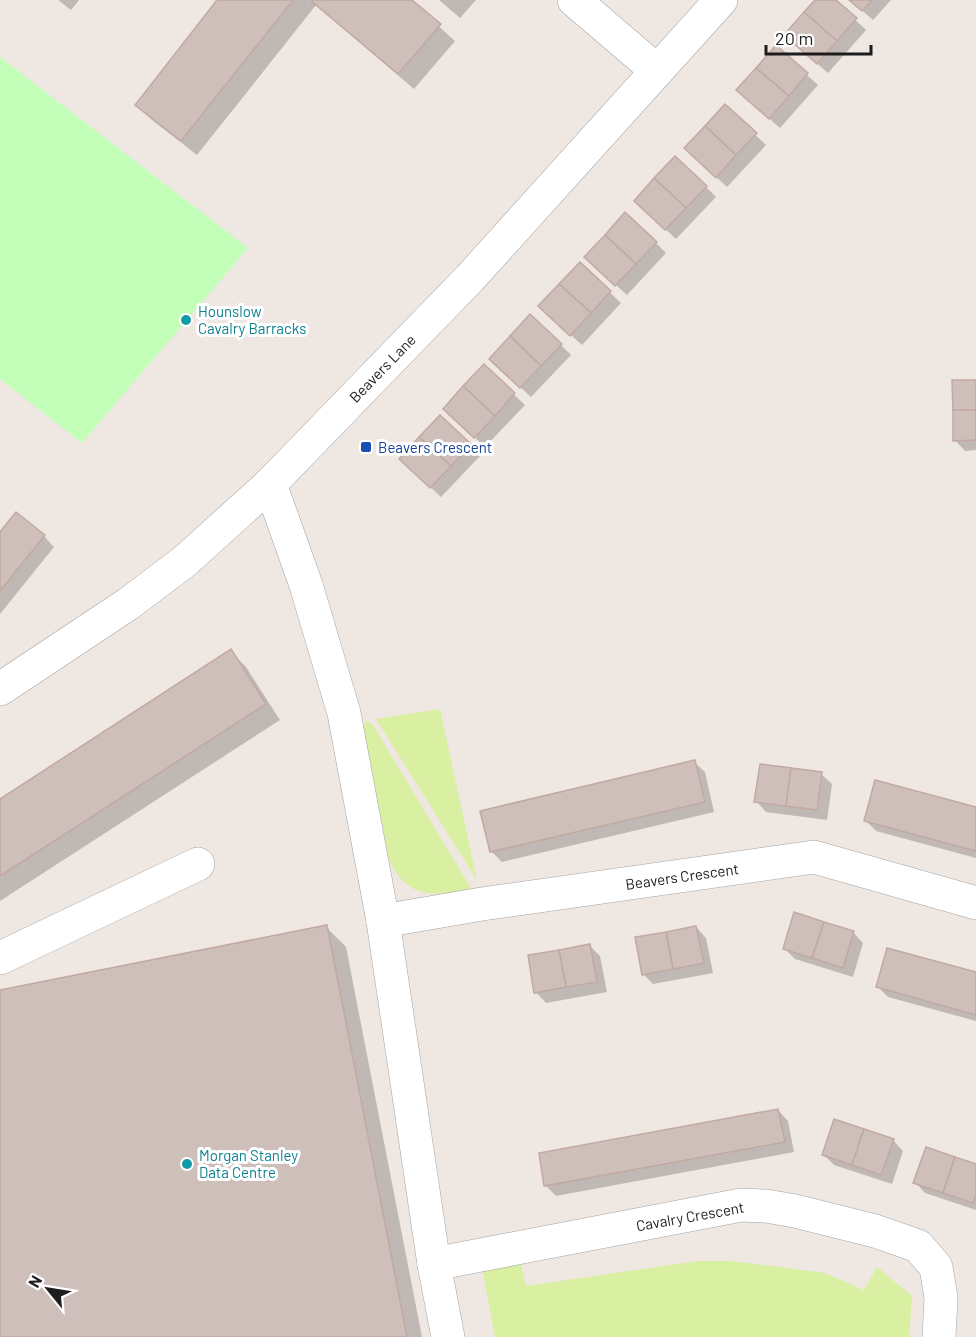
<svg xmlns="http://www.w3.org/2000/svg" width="976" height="1337" font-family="Barlow,sans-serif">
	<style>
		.grass { fill: #d9efa1 }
		.park { fill: #c3ffb9 }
		.shadow { fill: #0003 }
		.building { fill: #cfbfba; stroke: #c2a9a2; stroke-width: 1.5 }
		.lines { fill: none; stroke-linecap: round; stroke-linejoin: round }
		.minor-casing { stroke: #a4a4a4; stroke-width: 34 }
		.minor { stroke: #fff; stroke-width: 33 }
		.culture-dot { fill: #0f9aa8; stroke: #fff; stroke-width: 2 }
		.transit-dot { fill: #1a4fb4; stroke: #fff; stroke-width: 2 }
		.labels { text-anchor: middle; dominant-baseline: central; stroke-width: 6; stroke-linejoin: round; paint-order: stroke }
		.culture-label { font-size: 15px; fill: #0d838f; stroke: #fff; text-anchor: start }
		.street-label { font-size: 15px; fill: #1d1d1d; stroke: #fff }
		.transit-label { font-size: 15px; fill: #164399; stroke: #fff; text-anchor: start }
	</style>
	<rect width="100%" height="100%" fill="#efe7e1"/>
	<!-- grass -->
	<g class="grass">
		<polygon points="440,709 477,880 376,719"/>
		<path d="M366 720 373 725 472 890C435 895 407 901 389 859L364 732V727Z"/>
		<polygon points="518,1254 526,1286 698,1261 732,1261 825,1273 864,1290 877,1267 912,1296 909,1337 495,1337 482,1268"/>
	</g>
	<!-- park -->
	<polygon class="park" points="0,57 248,248 82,443 0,379"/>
	<!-- shadow -->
	<g class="shadow">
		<polygon points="58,0 79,0 71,10"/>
		<polygon points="219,0 309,0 310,2 312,0 410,0 455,41 414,89 316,5 197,155 152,120 137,105"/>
		<polygon points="439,0 476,0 460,18"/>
		<polygon points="817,0 834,0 866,30 828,73 797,46"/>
		<polygon points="850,0 891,0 873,20"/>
		<polygon points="776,47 818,85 780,128 749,101"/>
		<polygon points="725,106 766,145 727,187 696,158"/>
		<polygon points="706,187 716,197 676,239 646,211"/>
		<polygon points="656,243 666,253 627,295 596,267"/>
		<polygon points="580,264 621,303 582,345 551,317"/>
		<polygon points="561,345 571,355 531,397 501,369"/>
		<polygon points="484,366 525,405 485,447 455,419"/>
		<polygon points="976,381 976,450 965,451 955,440"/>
		<polygon points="440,417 481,455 441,497 411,469"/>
		<polygon points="0,534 44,536 54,547 0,614"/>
		<polygon points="230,651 246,667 280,720 0,901 0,801"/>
		<polygon points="694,762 705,772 714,812 502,862 491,851"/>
		<polygon points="821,774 832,784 827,820 766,812 756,801"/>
		<polygon points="976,809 976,858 876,831 865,820"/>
		<polygon points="326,927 346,947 422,1337 0,1337 0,992"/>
		<polygon points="696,927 706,938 713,973 653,984 643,974"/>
		<polygon points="853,932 863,943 853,977 795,959 784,948"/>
		<polygon points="590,946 600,956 607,992 546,1003 536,992"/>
		<polygon points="976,974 976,1021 888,997 877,986"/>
		<polygon points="778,1110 788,1121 794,1152 556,1196 546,1186"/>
		<polygon points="893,1140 903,1151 892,1184 834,1165 824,1155"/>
		<polygon points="976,1165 976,1210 925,1193 915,1182"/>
	</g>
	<!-- building -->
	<g class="building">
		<polygon points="217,0 293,0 181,141 135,105"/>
		<polygon points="310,0 412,0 441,24 398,74"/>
		<polygon points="815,0 836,0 857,18 837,41 804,12"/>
		<polygon points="849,0 872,0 862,11"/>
		<polygon points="804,12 837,41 817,64 784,35"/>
		<polygon points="776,45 808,73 789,96 756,68"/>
		<polygon points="756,68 789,96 769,119 736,90"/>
		<polygon points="725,104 757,133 736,155 705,126"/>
		<polygon points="705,126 736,155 716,178 684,148"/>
		<polygon points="675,156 707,186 686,208 654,178"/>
		<polygon points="654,178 686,208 665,230 634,201"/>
		<polygon points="625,212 657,242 636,264 605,235"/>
		<polygon points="605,235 636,264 615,286 584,257"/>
		<polygon points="580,262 611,291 591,313 559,284"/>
		<polygon points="559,284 591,313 570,336 538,306"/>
		<polygon points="530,314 562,344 541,366 510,336"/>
		<polygon points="510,336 541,366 520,388 489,359"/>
		<polygon points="484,364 515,393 495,416 463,386"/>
		<polygon points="952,380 976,380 976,410 953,410"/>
		<polygon points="463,386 495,416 474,438 443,409"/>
		<polygon points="953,410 976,410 976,440 953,441"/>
		<polygon points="440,415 471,444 451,466 419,437"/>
		<polygon points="419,437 451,466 430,488 399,459"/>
		<polygon points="16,512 45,535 0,591 0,532"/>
		<polygon points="231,649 266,704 0,876 0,799"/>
		<polygon points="695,760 705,802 490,852 480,811"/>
		<polygon points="760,764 791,768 786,806 754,802"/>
		<polygon points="791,768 822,772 817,810 786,806"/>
		<polygon points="875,780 976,807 976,851 864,821"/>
		<polygon points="794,912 824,922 812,958 783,949"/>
		<polygon points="824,922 854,931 843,968 812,958"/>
		<polygon points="327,925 407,1337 0,1337 0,990"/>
		<polygon points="696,926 704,963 673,969 666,932"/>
		<polygon points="666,932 673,969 642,975 635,937"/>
		<polygon points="590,944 597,982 566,987 559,950"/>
		<polygon points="887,948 976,972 976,1015 876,987"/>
		<polygon points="559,950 566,987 534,993 528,955"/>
		<polygon points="778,1109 785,1142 544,1186 539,1153"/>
		<polygon points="834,1119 864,1129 852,1165 822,1155"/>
		<polygon points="864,1129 894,1139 881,1175 852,1165"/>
		<polygon points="926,1147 955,1157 943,1193 913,1183"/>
		<polygon points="955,1157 976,1164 976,1194 973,1203 943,1193"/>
	</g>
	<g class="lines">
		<defs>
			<g id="minor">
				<polyline points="574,0 656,70"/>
				<polyline points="270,484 306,585 344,713 383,921 434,1264 448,1337"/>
				<polyline points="0,689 128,604 185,561 270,484 470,278 721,0"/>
				<polyline points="383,921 482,904 814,857 976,903"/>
				<polyline points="0,958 198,864"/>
				<polyline points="434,1264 741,1205 766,1206 795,1211 875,1231 918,1246 936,1267 941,1298 939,1337"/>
			</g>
		</defs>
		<!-- minor casing -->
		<use href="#minor" class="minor-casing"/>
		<!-- minor -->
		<use href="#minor" class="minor"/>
	</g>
	<!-- markers -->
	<g class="culture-dot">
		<circle cx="186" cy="320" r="6"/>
		<circle cx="187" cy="1164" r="6"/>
	</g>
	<rect class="transit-dot" x="360" y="441" width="12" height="12" rx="3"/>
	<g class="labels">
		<!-- culture labels -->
		<g class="culture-label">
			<text x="198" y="311">Hounslow<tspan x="198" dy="17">Cavalry Barracks</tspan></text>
			<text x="199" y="1155">Morgan Stanley<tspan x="199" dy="17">Data Centre</tspan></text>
		</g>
		<!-- street labels -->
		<g class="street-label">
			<text transform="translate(382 368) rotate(-46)">Beavers Lane</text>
			<text transform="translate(682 876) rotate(-8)">Beavers Crescent</text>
			<text transform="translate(690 1216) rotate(-10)">Cavalry Crescent</text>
		</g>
		<!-- transit labels -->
		<g class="transit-label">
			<text x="378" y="447">Beavers Crescent</text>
		</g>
	</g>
	<!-- north arrow -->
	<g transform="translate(48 1289) rotate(300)" stroke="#ffffff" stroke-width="4.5" paint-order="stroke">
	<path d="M0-4.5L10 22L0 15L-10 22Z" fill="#1d1d1d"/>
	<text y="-9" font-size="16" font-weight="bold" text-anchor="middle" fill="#1d1d1d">N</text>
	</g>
	<!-- scale -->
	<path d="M766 45v9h105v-9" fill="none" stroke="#1d1d1d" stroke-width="3"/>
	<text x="775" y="45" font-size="18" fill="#1d1d1d" stroke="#ffffff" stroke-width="4.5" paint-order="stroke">20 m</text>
</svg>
